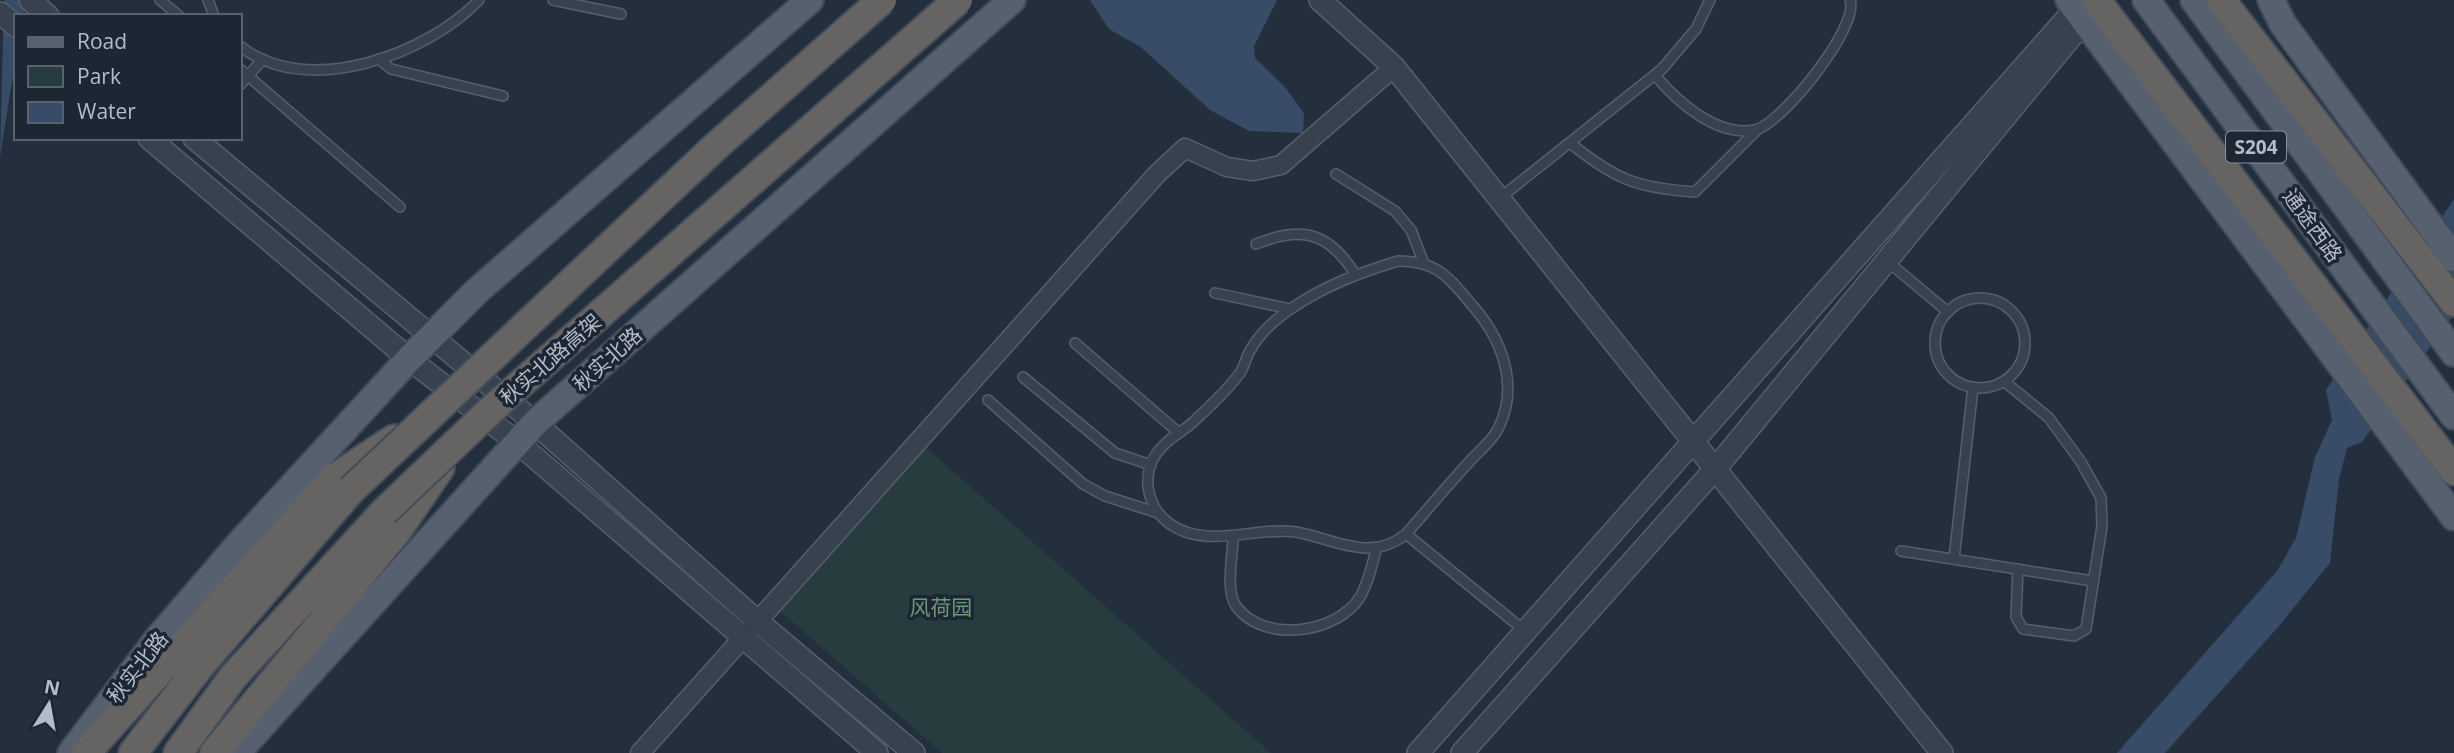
<svg xmlns="http://www.w3.org/2000/svg" width="2454" height="753" font-family="'Open Sans','Noto Sans SC',sans-serif">
	<style>
		.green { fill: #263c3f }
		.water { fill: #394c67 }
		.lines { fill: none; stroke-linecap: round; stroke-linejoin: round }
		.service-casing { stroke: #565f6c; stroke-width: 12 }
		.minor-casing { stroke: #565f6c; stroke-width: 21 }
		.tertiary-casing { stroke: #565f6c; stroke-width: 24 }
		.primary-casing { stroke: #414a57; stroke-width: 30 }
		.trunk-casing { stroke: #434c59; stroke-width: 32 }
		.service { stroke: #38414e; stroke-width: 9 }
		.minor { stroke: #38414e; stroke-width: 18 }
		.tertiary { stroke: #38414e; stroke-width: 21 }
		.primary { stroke: #56606e; stroke-width: 26 }
		.trunk { stroke: #656462; stroke-width: 28 }
		.trunk-bridge-casing { stroke: #434c59; stroke-width: 32; stroke-linecap: butt }
		.trunk-bridge { stroke: #656462; stroke-width: 28 }
		.labels { text-anchor: middle; dominant-baseline: central; stroke-width: 7; stroke-linejoin: round; paint-order: stroke }
		.shield { fill: #1d2633; stroke: #878f9c; stroke-width: 2 }
		.shield-label { font-size: 19px; font-weight: bold; fill: #b4bcc9 }
		.street-label { font-size: 21px; fill: #b4bcc9; stroke: #1d2633 }
		.park-label { font-size: 21px; fill: #6b9a76; stroke: #1d2633 }
	</style>
	<rect width="100%" height="100%" fill="#242f3e"/>
	<!-- green -->
	<polygon class="green" points="922,444 1271,753 942,753 779,610"/>
	<!-- water -->
	<g class="water">
		<polygon points="4,0 25,0 23,16 16,16 16,57 0,157"/>
		<polygon points="1090,0 1277,0 1254,46 1255,58 1285,87 1304,113 1303,133 1249,131 1210,110 1142,48 1109,29"/>
		<polygon points="2454,199 2454,314 2362,442 2347,448 2339,479 2330,563 2279,626 2165,753 2117,753 2277,571 2296,538 2315,457 2332,420 2326,390"/>
	</g>
	<g class="lines">
		<defs>
			<g id="service">
				<polyline points="160,0 179,16"/>
				<polyline points="208,0 214,16"/>
				<polyline points="553,0 621,14"/>
				<path d="M240 46C306 99 427 55 479 0"/>
				<polyline points="379,59 391,69 503,96"/>
				<polyline points="240,69 400,207"/>
				<path d="M1655 75C1677 102 1717 137 1755 130 1782 124 1860 26 1850 0"/>
				<polyline points="240,85 263,59"/>
				<path d="M1570 143C1615 179 1636 188 1695 192L1758 129"/>
				<polyline points="1336,174 1395,211 1411,230 1423,261"/>
				<polyline points="1500,198 1662,69 1696,29 1710,0"/>
				<path d="M1256 244C1301 226 1328 231 1355 274"/>
				<path d="M1398 261C1438 261 1448 277 1472 305 1502 339 1520 386 1498 429 1492 441 1478 452 1470 461 1448 485 1427 510 1406 534 1371 563 1335 539 1296 532 1256 526 1207 550 1170 524 1145 506 1139 469 1163 446 1171 437 1183 431 1192 423 1208 408 1227 391 1240 373 1245 366 1246 356 1251 349 1260 333 1277 318 1292 308 1326 285 1359 273 1398 261Z"/>
				<polyline points="1887,261 1948,312"/>
				<polyline points="1215,293 1290,309"/>
				<circle cx="1980" cy="343" r="45"/>
				<polyline points="1075,343 1179,433"/>
				<polyline points="1023,377 1115,453 1151,465"/>
				<polyline points="2004,381 2049,418 2081,462 2101,498 2102,526 2086,629 2074,636 2023,629 2016,617 2018,569"/>
				<polyline points="988,400 1083,484 1105,496 1158,513"/>
				<polyline points="1406,534 1525,631"/>
				<path d="M1233 537C1233 556 1225 590 1236 606 1263 644 1337 634 1360 597 1368 583 1372 566 1376 550"/>
				<polyline points="1901,551 2093,581"/>
				<polyline points="1954,559 1973,387"/>
			</g>
			<polyline id="minor" points="640,753 1157,174 1185,148 1227,167 1253,171 1281,165 1394,67"/>
			<g id="tertiary">
				<polyline points="30,0 48,16"/>
				<polyline points="1320,0 1394,67 1942,753"/>
				<polyline points="0,13 16,26"/>
				<polyline points="149,138 409,359 518,443 877,753"/>
				<polyline points="194,138 535,423 756,620 914,753"/>
				<polyline points="1418,753 2076,8"/>
				<polyline points="1462,753 1716,468 2084,21"/>
			</g>
			<g id="primary">
				<polyline points="2069,0 2454,517"/>
				<polyline points="2146,0 2454,416"/>
				<polyline points="2194,0 2454,353"/>
				<polyline points="2271,0 2283,24 2454,258"/>
				<polyline points="71,753 159,637 241,542 409,359 477,291 810,0"/>
				<polyline points="237,753 535,423 1012,0"/>
			</g>
			<g id="trunk">
				<polyline points="2096,0 2454,471"/>
				<polyline points="2221,0 2454,302"/>
				<polyline points="86,753 333,479 394,439"/>
				<polyline points="133,753 200,666 351,490"/>
				<polyline points="178,753 233,677 384,512"/>
				<polyline points="214,753 397,531 440,468"/>
			</g>
		</defs>
		<!-- service casing -->
		<use href="#service" class="service-casing"/>
		<!-- minor casing -->
		<use href="#minor" class="minor-casing"/>
		<!-- tertiary casing -->
		<use href="#tertiary" class="tertiary-casing"/>
		<!-- primary casing -->
		<use href="#primary" class="primary-casing"/>
		<!-- trunk casing -->
		<use href="#trunk" class="trunk-casing"/>
		<!-- service -->
		<use href="#service" class="service"/>
		<!-- minor -->
		<use href="#minor" class="minor"/>
		<!-- tertiary -->
		<use href="#tertiary" class="tertiary"/>
		<!-- primary -->
		<use href="#primary" class="primary"/>
		<!-- trunk -->
		<use href="#trunk" class="trunk"/>
		<defs>
			<g id="trunk-bridge">
				<polyline points="351,490 714,148 882,0"/>
				<polyline points="384,512 492,409 958,0"/>
			</g>
		</defs>
		<!-- trunk-bridge casing -->
		<use href="#trunk-bridge" class="trunk-bridge-casing"/>
		<!-- trunk-bridge -->
		<use href="#trunk-bridge" class="trunk-bridge"/>
	</g>
	<g class="labels">
		<!-- shield labels -->
		<rect class="shield" x="2226" y="131.5" width="60" height="31" rx="5"/>
		<g class="shield-label">
			<text x="2256" y="147">S204</text>
		</g>
		<!-- street labels -->
		<g class="street-label">
			<text transform="translate(2313 225) rotate(54)">通途西路</text>
			<text transform="translate(550 359) rotate(-41)">秋实北路高架</text>
			<text transform="translate(607 359) rotate(-42)">秋实北路</text>
			<text transform="translate(137 667) rotate(-52)">秋实北路</text>
		</g>
		<!-- park labels -->
		<g class="park-label">
			<text x="941" y="607">风荷园</text>
		</g>
	</g>
	<!-- legend -->
	<rect x="14" y="14" width="228" height="126" fill="#1d2633" stroke="#59626f" stroke-width="2"/>
	<rect x="28" y="37" width="35" height="10" fill="#56606e" stroke="#59626f" stroke-width="2"/>
	<text x="77" y="49" font-size="21" fill="#b4bcc9">Road</text>
	<rect x="28" y="66" width="35" height="21" fill="#263c3f" stroke="#59626f" stroke-width="2"/>
	<text x="77" y="84" font-size="21" fill="#b4bcc9">Park</text>
	<rect x="28" y="102" width="35" height="21" fill="#394c67" stroke="#59626f" stroke-width="2"/>
	<text x="77" y="119" font-size="21" fill="#b4bcc9">Water</text>
	<!-- north arrow -->
	<g transform="translate(49 704) rotate(11)" stroke="#1d2633" stroke-width="5" paint-order="stroke">
	<path d="M0-5L12 26L0 18L-12 26Z" fill="#b4bcc9"/>
	<text y="-10" font-size="19" font-weight="bold" text-anchor="middle" fill="#b4bcc9">N</text>
	</g>
</svg>
